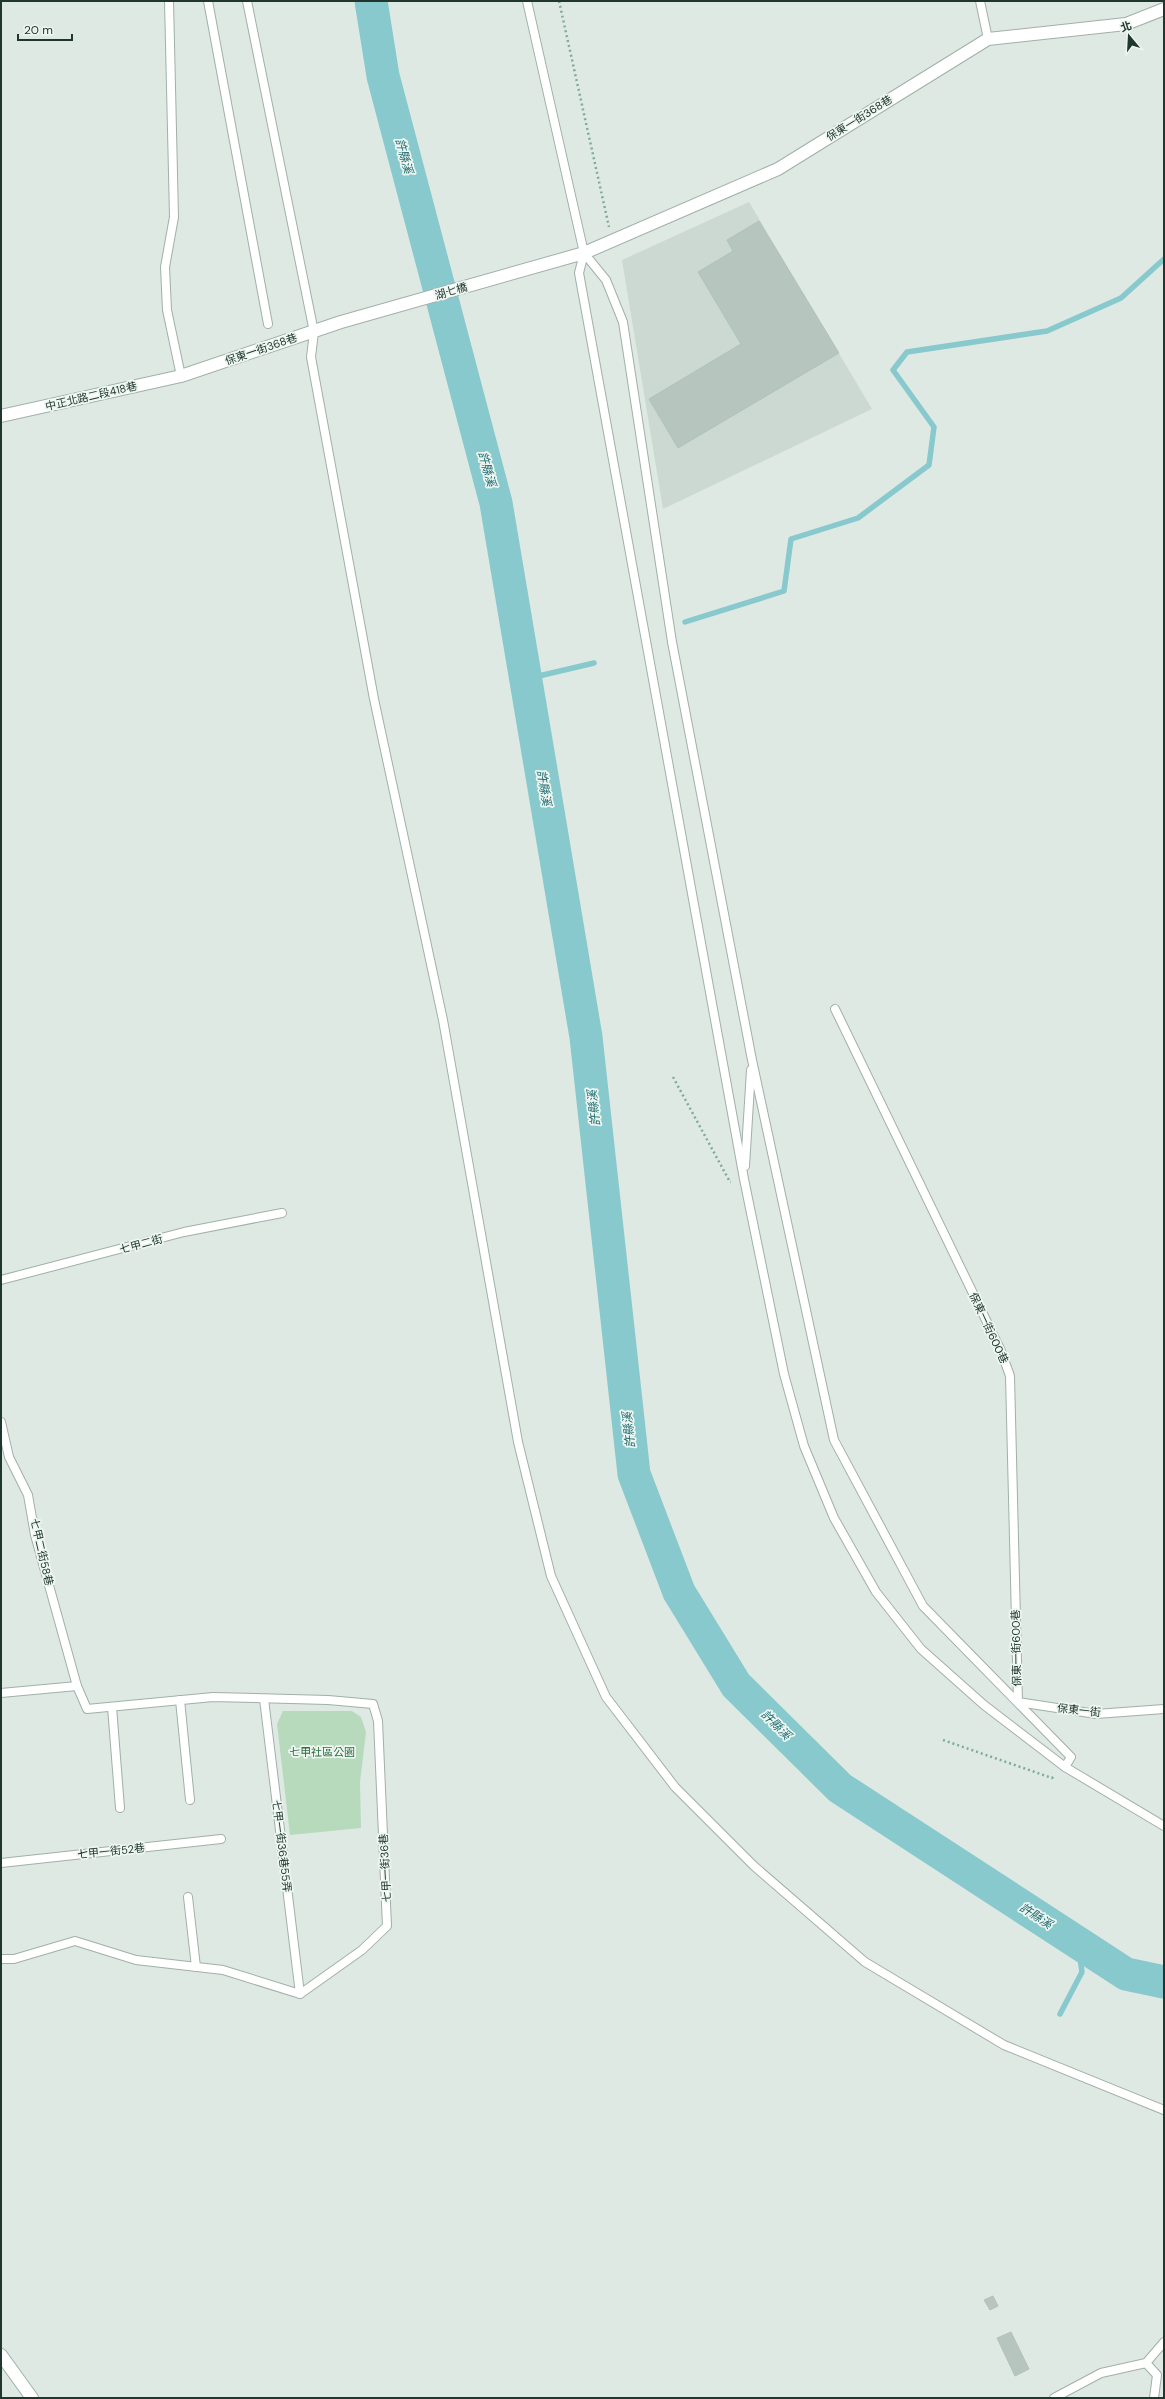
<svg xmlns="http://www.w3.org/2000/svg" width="1165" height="2399" font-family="'DM Sans','Noto Sans TC',sans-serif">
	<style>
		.built { fill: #ccd8d2 }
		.green { fill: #b7dabd }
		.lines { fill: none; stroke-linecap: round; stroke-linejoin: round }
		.stream { stroke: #87c9cd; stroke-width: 5.5 }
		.river { stroke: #87c9cd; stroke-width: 33 }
		.building { fill: #b6c6be; stroke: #b1c2b9 }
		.lane-casing { stroke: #a1b0a9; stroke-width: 10 }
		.street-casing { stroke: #a1b0a9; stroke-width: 14 }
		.secondary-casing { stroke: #9db4aa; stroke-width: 14 }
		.path { stroke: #7fab99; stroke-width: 2.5; stroke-dasharray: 2 3; stroke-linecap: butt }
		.lane { stroke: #fff; stroke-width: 8 }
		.street { stroke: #fff; stroke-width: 12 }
		.secondary { stroke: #fff; stroke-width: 12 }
		.labels { text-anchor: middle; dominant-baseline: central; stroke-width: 3.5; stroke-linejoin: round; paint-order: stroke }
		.street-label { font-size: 11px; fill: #20372f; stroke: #eef6f1 }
		.park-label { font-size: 11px; fill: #2c6c3f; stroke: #eef6f1 }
		.water-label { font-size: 12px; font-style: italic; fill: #1d6a70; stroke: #eef6f1 }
	</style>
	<rect width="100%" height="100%" fill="#dee9e3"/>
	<!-- built -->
	<polygon class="built" points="749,202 872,409 663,509 622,260"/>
	<!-- green -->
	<polygon class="green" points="283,1711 352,1711 361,1717 366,1732 360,1782 361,1828 290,1835 277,1724"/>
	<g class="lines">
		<!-- stream -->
		<g class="stream">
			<polyline points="685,622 784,591 791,539 858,518 929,465 934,427 893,370 907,352 1047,331 1121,298 1164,259"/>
			<polyline points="526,679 594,663"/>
			<polyline points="1060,2014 1082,1972 1078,1943"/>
		</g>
		<!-- river -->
		<polyline class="river" points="371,1 383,76 496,503 586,1037 634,1474 679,1592 736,1685 840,1788 1126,1974 1164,1982"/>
	</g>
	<!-- building -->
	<g class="building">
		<polygon points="759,221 839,353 678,448 649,399 741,344 698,272 733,251 727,240"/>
		<polygon points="993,2296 998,2306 990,2310 984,2300"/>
		<polygon points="1011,2332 1029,2369 1015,2376 997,2338"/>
	</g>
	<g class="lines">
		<defs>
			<g id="lane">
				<polyline points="169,1 174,217 165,267 167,310 181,376"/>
				<polyline points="208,1 268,324"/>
				<polyline points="247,1 314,332 311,357 374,699 443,1020 518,1442 551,1576 606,1697 675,1787 754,1866 865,1962 1004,2045 1164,2110"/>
				<polyline points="527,1 584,253 579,273 744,1179 784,1374 804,1446 834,1518 876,1592 921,1649 984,1705 1065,1767 1164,1826"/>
				<polyline points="980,1 988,39"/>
				<polyline points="584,253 606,280 623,322 672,642 752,1060 834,1440 923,1606 1071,1757 1065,1767"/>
				<polyline points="835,1009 1001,1351 1010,1376 1018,1702 1096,1714 1164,1709"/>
				<polyline points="745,1166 751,1070"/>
				<polyline points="1,1280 184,1232 282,1213"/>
				<polyline points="1,1422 9,1457 28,1495 35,1535 77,1686 87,1709 213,1697 328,1700 373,1704 378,1721 387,1926 362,1950 300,1994 223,1970 136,1960 75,1941 14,1959 1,1959"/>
				<polyline points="1,1693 77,1686"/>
				<polyline points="264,1699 300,1994"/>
				<polyline points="180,1700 190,1800"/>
				<polyline points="112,1707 120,1808"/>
				<polyline points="1,1863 221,1839"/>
				<polyline points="188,1897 196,1967"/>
				<polyline points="1146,2363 1157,2375 1154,2398"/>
				<polyline points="1054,2398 1101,2373 1146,2363 1164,2342"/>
			</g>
			<polyline id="street" points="1,416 181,376 341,322 584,253 778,169 988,39 1126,24 1164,9"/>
			<polyline id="secondary" points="1,2355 32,2398"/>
		</defs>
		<!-- lane casing -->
		<use href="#lane" class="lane-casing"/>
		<!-- street casing -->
		<use href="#street" class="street-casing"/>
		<!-- secondary casing -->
		<use href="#secondary" class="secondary-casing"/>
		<!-- path -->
		<g class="path">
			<polyline points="559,1 609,227"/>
			<polyline points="673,1077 730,1182 731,1182"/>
			<polyline points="943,1740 1052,1778 1055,1775"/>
		</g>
		<!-- lane -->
		<use href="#lane" class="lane"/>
		<!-- street -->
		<use href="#street" class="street"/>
		<!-- secondary -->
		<use href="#secondary" class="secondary"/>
	</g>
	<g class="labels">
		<!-- street labels -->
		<g class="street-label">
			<text transform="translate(859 118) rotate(-32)">保東一街368巷</text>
			<text transform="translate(451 291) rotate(-16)">湖七橋</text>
			<text transform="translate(261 349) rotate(-19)">保東一街368巷</text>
			<text transform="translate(91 396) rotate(-13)">中正北路二段418巷</text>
			<text transform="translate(141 1244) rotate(-15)">七甲二街</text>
			<text transform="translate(989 1328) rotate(65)">保東一街600巷</text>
			<text transform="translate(42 1552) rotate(77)">七甲二街58巷</text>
			<text transform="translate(1016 1648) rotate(-91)">保東一街600巷</text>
			<text transform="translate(1079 1710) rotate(6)">保東一街</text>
			<text transform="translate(282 1846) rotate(83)">七甲一街36巷55弄</text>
			<text transform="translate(111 1851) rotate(-6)">七甲一街52巷</text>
			<text transform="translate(385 1868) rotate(-93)">七甲一街36巷</text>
		</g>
		<!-- park labels -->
		<g class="park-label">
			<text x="322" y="1752">七甲社區公園</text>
		</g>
		<!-- water labels -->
		<g class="water-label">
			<text transform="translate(404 156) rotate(75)">許縣溪</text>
			<text transform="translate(487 469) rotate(75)">許縣溪</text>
			<text transform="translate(544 788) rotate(81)">許縣溪</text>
			<text transform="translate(594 1108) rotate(-96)">許縣溪</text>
			<text transform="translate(629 1430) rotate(-96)">許縣溪</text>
			<text transform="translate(776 1725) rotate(45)">許縣溪</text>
			<text transform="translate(1036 1916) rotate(33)">許縣溪</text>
		</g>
	</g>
	<!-- border -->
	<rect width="1165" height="2399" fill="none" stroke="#20372f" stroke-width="4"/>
	<!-- north arrow -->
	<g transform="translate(1129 36) rotate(342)" stroke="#eef6f1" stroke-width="3" paint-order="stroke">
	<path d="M0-3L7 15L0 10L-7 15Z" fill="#20372f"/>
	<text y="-6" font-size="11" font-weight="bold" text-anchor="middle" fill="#20372f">北</text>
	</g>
	<!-- scale -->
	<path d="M18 34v6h54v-6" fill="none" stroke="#20372f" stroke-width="2"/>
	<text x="24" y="34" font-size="12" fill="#20372f" stroke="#eef6f1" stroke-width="3" paint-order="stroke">20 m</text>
</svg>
